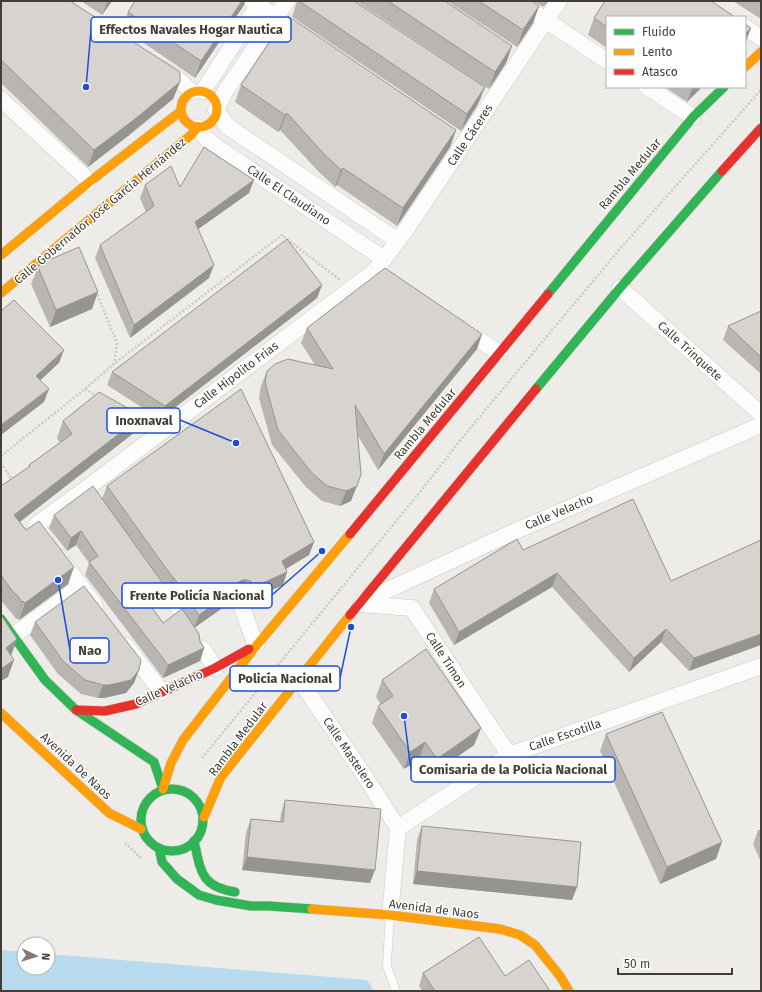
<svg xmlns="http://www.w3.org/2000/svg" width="762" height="992" font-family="'Fira Sans',sans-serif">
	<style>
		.water { fill: #b7daee }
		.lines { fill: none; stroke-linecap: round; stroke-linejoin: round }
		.lane-casing { stroke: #cbc8c4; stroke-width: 9 }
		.street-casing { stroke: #cbc8c4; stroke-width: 17 }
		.fast-casing { stroke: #cec9bf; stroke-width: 10 }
		.slow-casing { stroke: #cec9bf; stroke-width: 10 }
		.jam-casing { stroke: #cec9bf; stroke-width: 10 }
		.path { stroke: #cdcac6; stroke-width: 2.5; stroke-dasharray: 2 2; stroke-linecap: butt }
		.lane { stroke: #fcfcfc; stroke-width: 8 }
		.street { stroke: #fcfcfc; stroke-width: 16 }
		.fast { stroke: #30b455; stroke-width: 9 }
		.slow { stroke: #ff9f0a; stroke-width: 9 }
		.jam { stroke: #e5322d; stroke-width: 9 }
		.wall { fill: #b9b5b2; fill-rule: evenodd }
		.shaded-wall { fill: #969491 }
		.building { fill: #d7d3cf; stroke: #969491 }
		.labels { text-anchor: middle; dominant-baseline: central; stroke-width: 3; stroke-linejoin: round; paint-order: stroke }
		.street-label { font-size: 12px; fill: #443d34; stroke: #fff }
		.leader { fill: none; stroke: #1d4ed8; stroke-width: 1.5 }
		.callout-dot { fill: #1d4ed8; stroke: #fff; stroke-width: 1.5 }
		.callout { fill: #fff; stroke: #1d4ed8; stroke-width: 1.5 }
		.callout-label { font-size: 13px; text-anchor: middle; font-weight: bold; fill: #443d34 }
	</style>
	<rect width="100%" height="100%" fill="#eeece8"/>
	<!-- water -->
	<polygon class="water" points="1,950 24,952 24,968 48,968 48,954 367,980 374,991 1,991"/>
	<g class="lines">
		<defs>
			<g id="lane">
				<polyline points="156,583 183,621"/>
				<polyline points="390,915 388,946 387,966 396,991"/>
			</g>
			<g id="street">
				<polyline points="252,1 284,23"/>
				<polyline points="287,1 223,95 216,110 227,126 398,241"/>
				<polyline points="517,1 607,61"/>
				<polyline points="745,27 761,38"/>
				<polyline points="162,69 178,79 192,92"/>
				<polyline points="647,87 693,117"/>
				<polyline points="203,91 261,1"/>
				<polyline points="1,99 84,176 88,183"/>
				<polyline points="198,127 206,138 215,146 384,259"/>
				<polyline points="620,288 761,414"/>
				<polyline points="463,329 499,353"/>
				<polyline points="45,538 36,526 40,522 87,488 323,310 371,274 378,267 405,231 559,1"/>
				<polyline points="59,557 95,605"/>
				<polyline points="364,601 509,534 761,425"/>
				<polyline points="240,602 256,646"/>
				<polyline points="361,604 412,608 509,755"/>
				<polyline points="13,636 81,586"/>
				<polyline points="126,646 162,692"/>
				<polyline points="203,649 215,668"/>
				<polyline points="299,679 362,772 398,828"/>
				<polyline points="390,915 398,828 509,755 761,666"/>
			</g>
			<g id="fast">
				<polyline points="548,294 693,117 724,87"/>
				<polyline points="536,389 620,288 722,171"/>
				<polyline points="1,619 45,680 76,710 154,762 163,789"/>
				<circle cx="172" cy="820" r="31"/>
				<path d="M194 841C201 871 200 886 235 892"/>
				<polyline points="159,848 162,862 177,879 199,895 216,900 251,906 269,906 312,909"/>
			</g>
			<g id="slow">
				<polyline points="745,67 761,52"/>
				<circle cx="199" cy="109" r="18"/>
				<polyline points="1,255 88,183 181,111"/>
				<polyline points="1,293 191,135 198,127"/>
				<polyline points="1,713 109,813 141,829"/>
				<polyline points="163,789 171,763 183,740 256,646 350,534"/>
				<polyline points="204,817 221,777 350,615"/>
				<polyline points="312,909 390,915 500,929 520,935 535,945 560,976 569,991"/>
			</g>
			<g id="jam">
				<polyline points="722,171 761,128"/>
				<polyline points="350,534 548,294"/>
				<polyline points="350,615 536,389"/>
				<polyline points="76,710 105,711 136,704 215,668 249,649"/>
			</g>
		</defs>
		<!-- lane casing -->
		<use href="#lane" class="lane-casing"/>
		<!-- street casing -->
		<use href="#street" class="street-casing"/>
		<!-- fast casing -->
		<use href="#fast" class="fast-casing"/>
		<!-- slow casing -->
		<use href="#slow" class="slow-casing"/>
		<!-- jam casing -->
		<use href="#jam" class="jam-casing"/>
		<!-- path -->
		<g class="path">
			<polyline points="96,291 117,343 114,364"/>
			<polyline points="85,389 97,396"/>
			<polyline points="138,420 147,425"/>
			<polyline points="1,456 85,389 114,364 282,235 340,280"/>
			<polyline points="1,463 13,481"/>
			<polyline points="202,758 424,487 462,438 619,250 761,90"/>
			<polyline points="125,843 142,859"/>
		</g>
		<!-- lane -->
		<use href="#lane" class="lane"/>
		<!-- street -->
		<use href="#street" class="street"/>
		<!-- fast -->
		<use href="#fast" class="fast"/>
		<!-- slow -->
		<use href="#slow" class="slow"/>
		<!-- jam -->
		<use href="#jam" class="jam"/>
	</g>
	<!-- wall -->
	<g class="wall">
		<polygon points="1,1 180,82 173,99 128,136 88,167 1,83"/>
		<polygon points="81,1 112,1 102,15"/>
		<polygon points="135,1 245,1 244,5 195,78 122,28 128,12"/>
		<polygon points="297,1 354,1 485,87 478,104 461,131 292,17"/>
		<polygon points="356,1 445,1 512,46 506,63 489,89"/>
		<polygon points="447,1 532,1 539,6 533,23 517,47"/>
		<polygon points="534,1 548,1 543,7"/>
		<polygon points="733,1 761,1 761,19"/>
		<polygon points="607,17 607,48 588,35 594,18"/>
		<polygon points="241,85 456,130 450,147 397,226 337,185 335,187 334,186 318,171 280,130 278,132 235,102"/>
		<polygon points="665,87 702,87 687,102"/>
		<polygon points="145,185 249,193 198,229 209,278 130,338 95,258 100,245 146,212 140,198"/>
		<polygon points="38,267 92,309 50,327 31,284"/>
		<polygon points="322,285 317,298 160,419 107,385 112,372"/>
		<polygon points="761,311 761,374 723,340 728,326"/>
		<polygon points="307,328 482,334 477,349 378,470 357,434 351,501 340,506 322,501 306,487 272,445 259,398 261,386 267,371 315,365 301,343"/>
		<polygon points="63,421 135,432 20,522 68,584 19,620 17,618 16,619 11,612 7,608 1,600 1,486 28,468 29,465 60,443 57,438"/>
		<path d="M107 486 314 542 309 555 286 569 287 572 283 585 250 600 246 595 242 593H237L233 596 231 602 194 628 190 621 200 641 204 648 200 661 163 678 85 575 89 563 76 545 67 551 49 528 54 515 102 499ZM164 585 168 591H169L186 615 163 623 150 605 159 598Z"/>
		<polygon points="761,540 689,671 661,642 629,672 552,587 454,645 429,603 434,589 523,550 671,581"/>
		<polygon points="35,622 134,683 126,693 104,698 98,698 81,694 58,674 30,635"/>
		<polygon points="382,680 481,728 474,745 430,776 419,759 404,769 372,723 378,706 381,705 376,697"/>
		<polygon points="606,734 716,859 660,884 600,751"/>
		<polygon points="285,800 370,883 242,870 246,832 251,819 280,822 281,813"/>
		<polygon points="422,826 577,887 572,900 413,884 417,840"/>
		<polygon points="761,830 761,862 753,844 758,831"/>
		<polygon points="423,973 505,976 550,991 422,991 419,986"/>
	</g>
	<!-- shaded-wall -->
	<g class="shaded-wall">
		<polygon points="108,1 112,1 102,15"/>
		<polygon points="242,1 245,1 244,5 195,78 201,61"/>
		<polygon points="546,1 548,1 543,7"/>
		<polygon points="539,6 533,23 517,47 523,30"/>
		<polygon points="751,28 745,44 745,34"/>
		<polygon points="512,46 506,63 489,89 495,72"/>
		<polygon points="180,82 173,99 128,136 88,167 94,150"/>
		<polygon points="485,87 478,104 461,131 467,114"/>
		<polygon points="693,87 702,87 687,102"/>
		<polygon points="287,113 280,130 278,132 285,115"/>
		<polygon points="456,130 450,147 397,226 403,208"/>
		<polygon points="343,168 337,185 335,187 341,170"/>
		<polygon points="254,180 249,193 190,235 195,222"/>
		<polygon points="214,265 209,278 130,338 134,325"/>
		<polygon points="322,285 317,298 160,419 165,406"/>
		<polygon points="98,292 92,309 50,327 56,310"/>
		<polygon points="482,334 477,349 378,470 384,454"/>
		<polygon points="64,350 59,363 31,389 36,376"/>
		<polygon points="49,389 44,402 1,435 1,425"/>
		<polygon points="142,416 135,432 8,531 14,515"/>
		<polygon points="357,486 351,501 340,506 346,491"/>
		<polygon points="81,531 76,545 67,551 71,538"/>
		<polygon points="314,542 309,555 277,574 282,561"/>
		<polygon points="74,567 68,584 19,620 25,603"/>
		<polygon points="287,572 283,585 250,600 254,587"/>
		<polygon points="557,573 552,587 454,645 459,632"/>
		<polygon points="173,578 174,578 168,591"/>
		<polygon points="242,580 247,580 242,593 237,593 233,596 231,602 194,628 199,615"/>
		<polygon points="164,585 159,598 140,611 145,598"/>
		<polygon points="23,601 17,618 16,619 22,602"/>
		<polygon points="666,629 661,642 629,672 634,658"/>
		<polygon points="761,634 761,645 689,671 694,658"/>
		<polygon points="17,639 11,656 6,648"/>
		<polygon points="204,648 200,661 163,678 168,665"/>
		<polygon points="14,660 8,677 1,681 1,669"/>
		<polygon points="139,670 134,683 126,693 104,698 98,698 103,685"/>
		<polygon points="481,728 474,745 430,776 437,759"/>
		<polygon points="425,742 419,759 404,769 410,752"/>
		<polygon points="722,842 716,859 660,884 667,867"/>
		<polygon points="247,857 375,870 370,883 242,870"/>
		<polygon points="417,871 577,887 572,900 413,884"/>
	</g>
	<!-- building -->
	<g class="building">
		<polygon points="1,1 70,1 180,72 180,82 135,119 94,150 1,60"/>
		<polygon points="135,1 242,1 201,61 128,12"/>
		<polygon points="299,1 354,1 485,87 467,114"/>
		<polygon points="388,1 445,1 512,46 495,72"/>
		<polygon points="479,1 532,1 539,6 523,30"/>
		<polygon points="605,1 711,1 735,17 607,17 607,27 594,18"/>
		<polygon points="288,16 456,130 403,208 343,168 341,170 340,169 324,154 287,113 285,115 241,85 286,17 287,18"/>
		<polygon points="745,24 751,28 745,34"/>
		<polygon points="204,147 254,180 195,222 214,265 134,325 100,245 154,206 145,185 171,166 180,187"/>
		<polygon points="287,239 322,285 165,406 112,372"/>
		<polygon points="79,247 98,292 56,310 38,267 42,263"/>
		<polygon points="385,268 482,334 384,454 355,405 361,474 357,486 346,491 327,486 311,472 278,430 265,382 267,371 275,364 288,359 333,369 307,328"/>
		<polygon points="14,300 64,350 36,376 49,389 1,425 1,311"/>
		<polygon points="761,311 761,357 728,326"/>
		<polygon points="241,389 314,542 282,561 287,572 254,587 251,581 247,580 242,580 237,583 235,589 199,615 191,603 191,602 174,578 173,578 107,486"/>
		<polygon points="99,392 142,416 14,515 26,530 39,521 74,567 25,603 23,601 22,602 17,595 13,592 1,575 1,486 30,466 29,465 72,434 63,421"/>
		<polygon points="93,486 164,585 145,598 163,623 182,609 199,634 200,641 204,648 168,665 89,562 98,556 81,531 71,538 54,515"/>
		<polygon points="633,499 671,581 761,540 761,634 694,658 666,629 634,658 557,573 459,632 434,589 517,539 523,550"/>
		<polygon points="84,586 141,660 139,670 131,680 109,685 103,685 85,680 63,661 35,622"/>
		<polygon points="1,615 17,639 6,648 14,660 1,669"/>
		<polygon points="426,649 481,728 437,759 425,742 410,752 378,706 393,696 382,680"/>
		<polygon points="662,712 722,842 667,867 606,734"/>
		<polygon points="285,800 381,809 375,870 247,857 251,819 283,822"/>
		<polygon points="422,826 581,842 577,887 417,871"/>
		<polygon points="761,830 761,838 758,831"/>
		<polygon points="479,937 505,976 529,960 550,991 435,991 423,973"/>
	</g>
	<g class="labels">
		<!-- street labels -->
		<g class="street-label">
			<text transform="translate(470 135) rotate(-56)">Calle Cáceres</text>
			<text transform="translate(630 174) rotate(-50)">Rambla Medular</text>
			<text transform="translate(289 195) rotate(34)">Calle El Claudiano</text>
			<text transform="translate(100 211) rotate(-40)">Calle Gobernador José García Hernández</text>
			<text transform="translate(690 351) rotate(42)">Calle Trinquete</text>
			<text transform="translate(236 375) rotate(-37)">Calle Hipolito Frias</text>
			<text transform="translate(425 424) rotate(-50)">Rambla Medular</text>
			<text transform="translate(559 512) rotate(-23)">Calle Velacho</text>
			<text transform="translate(446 660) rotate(57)">Calle Timon</text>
			<text transform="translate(169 688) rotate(-24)">Calle Velacho</text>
			<text transform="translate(565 735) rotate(-19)">Calle Escotilla</text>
			<text transform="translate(238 739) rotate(-53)">Rambla Medular</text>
			<text transform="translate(349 753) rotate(56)">Calle Mastelero</text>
			<text transform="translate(76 766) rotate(43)">Avenida De Naos</text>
			<text transform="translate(434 909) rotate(7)">Avenida de Naos</text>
		</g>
	</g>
	<!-- callouts -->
	<path class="leader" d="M86 87L91 30M236 443L180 420M322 551L272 595M58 580L70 650M351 627L340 678M404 716L411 770"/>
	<g class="callout-dot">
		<circle cx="86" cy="87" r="4"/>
		<circle cx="236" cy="443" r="4"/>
		<circle cx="322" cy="551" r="4"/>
		<circle cx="58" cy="580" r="4"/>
		<circle cx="351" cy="627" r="4"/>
		<circle cx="404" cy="716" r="4"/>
	</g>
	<g class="callout">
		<rect x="91" y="17" width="200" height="25" rx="4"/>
		<rect x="107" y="408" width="73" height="25" rx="4"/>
		<rect x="122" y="583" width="150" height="25" rx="4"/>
		<rect x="70" y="638" width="39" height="25" rx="4"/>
		<rect x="230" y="666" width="110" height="25" rx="4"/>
		<rect x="411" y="757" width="204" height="25" rx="4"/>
	</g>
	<g class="callout-label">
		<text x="191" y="34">Effectos Navales Hogar Nautica</text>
		<text x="144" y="425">Inoxnaval</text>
		<text x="197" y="600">Frente Policía Nacional</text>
		<text x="90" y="655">Nao</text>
		<text x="285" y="683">Policía Nacional</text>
		<text x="513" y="774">Comisaria de la Policia Nacional</text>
	</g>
	<!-- border -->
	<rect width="762" height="992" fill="none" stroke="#443d34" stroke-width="4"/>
	<!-- legend -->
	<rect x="606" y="16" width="140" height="72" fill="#ffffff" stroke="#b4b1ae"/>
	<rect x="614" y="29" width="20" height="6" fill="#30b455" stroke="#b4b1ae"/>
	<text x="642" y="36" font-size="12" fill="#443d34">Fluido</text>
	<rect x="614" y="49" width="20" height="6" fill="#ff9f0a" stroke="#b4b1ae"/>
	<text x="642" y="56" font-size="12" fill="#443d34">Lento</text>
	<rect x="614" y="69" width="20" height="6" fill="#e5322d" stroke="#b4b1ae"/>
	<text x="642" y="76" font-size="12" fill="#443d34">Atasco</text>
	<!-- north arrow -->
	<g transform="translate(36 956) rotate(94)"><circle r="19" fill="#ffffff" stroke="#b4b1ae"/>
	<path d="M0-3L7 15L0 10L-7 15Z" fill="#807a73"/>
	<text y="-6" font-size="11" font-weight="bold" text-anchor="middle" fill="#443d34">N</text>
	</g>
	<!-- scale -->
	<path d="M618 968v6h114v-6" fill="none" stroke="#443d34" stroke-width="2"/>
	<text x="624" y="968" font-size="12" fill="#443d34" stroke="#ffffff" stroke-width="3" paint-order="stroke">50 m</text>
</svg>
